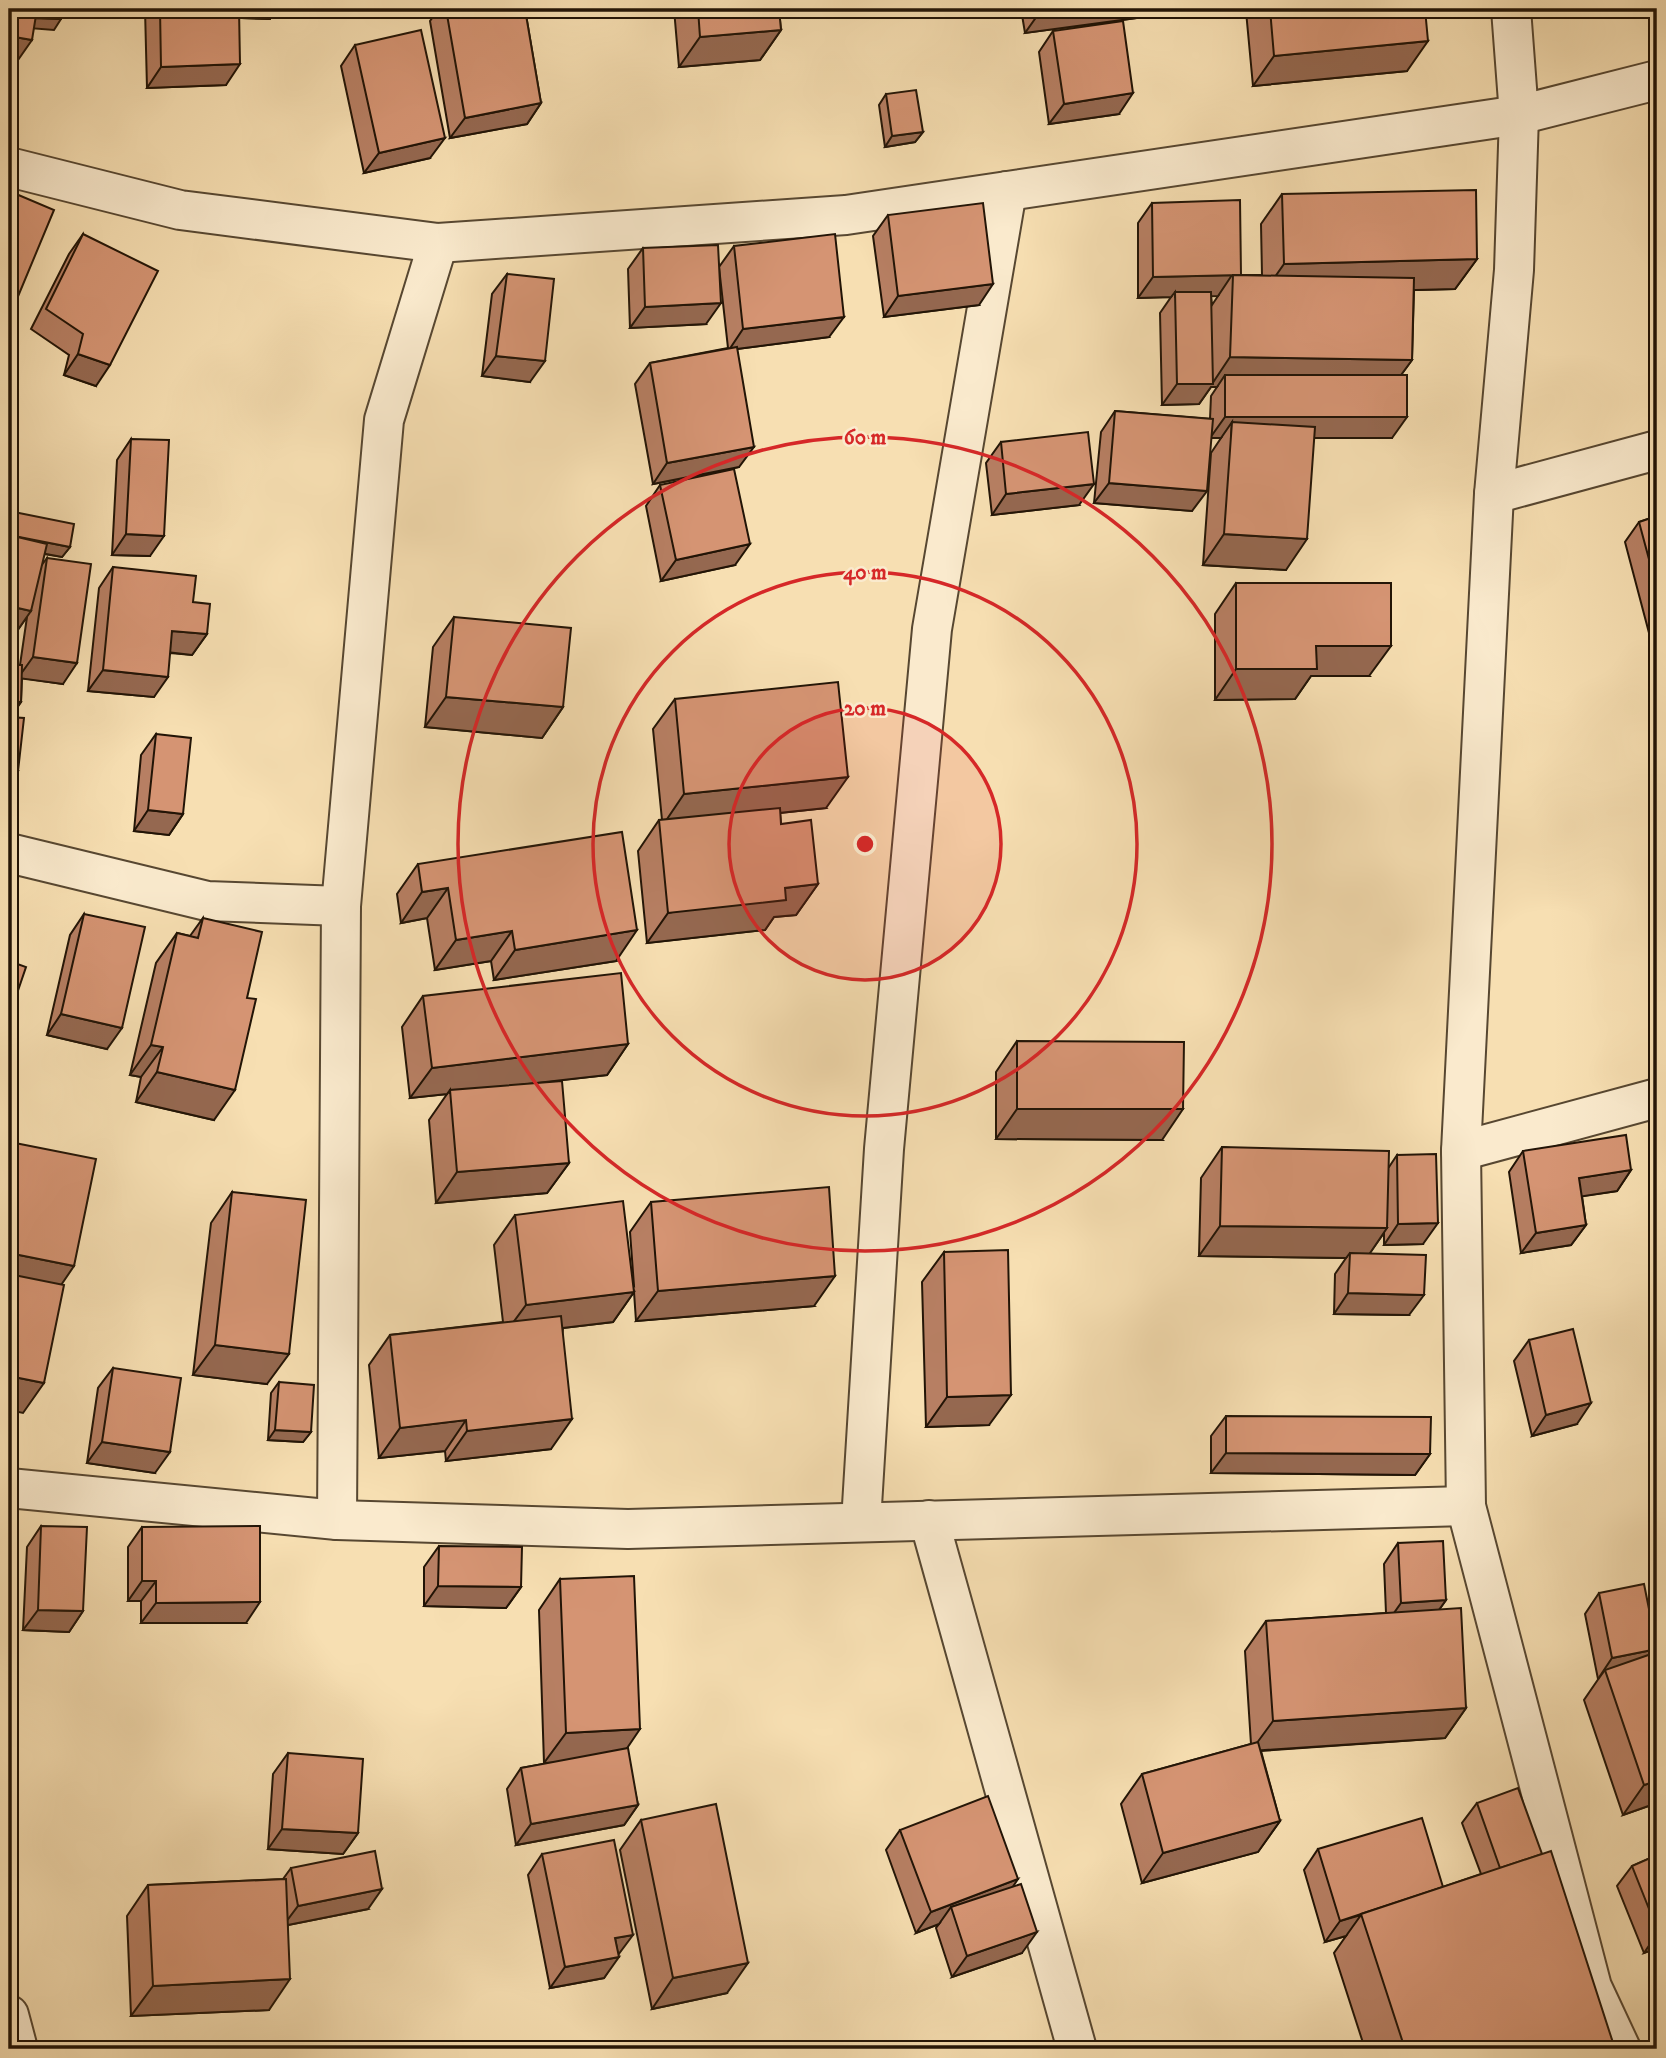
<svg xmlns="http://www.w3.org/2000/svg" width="1666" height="2058" font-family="'IM FELL DW Pica',serif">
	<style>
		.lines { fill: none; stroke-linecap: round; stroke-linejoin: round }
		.minor-casing { stroke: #574731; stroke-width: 42 }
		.minor { stroke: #faeacd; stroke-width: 38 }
		.wall { fill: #b77f63; stroke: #221406; stroke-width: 2; fill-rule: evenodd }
		.shaded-wall { fill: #956850; stroke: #221406; stroke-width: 2 }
		.building { fill: #d59473; stroke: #221406; stroke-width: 2 }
		.ring { fill: none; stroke: #d62828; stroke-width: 3.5 }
		.centre { fill: #d62828; stroke: #faeacd; stroke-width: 3.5 }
		.ring-label { font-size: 21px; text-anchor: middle; font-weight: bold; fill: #d62828; stroke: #faeacd; stroke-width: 5; stroke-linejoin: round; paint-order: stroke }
	</style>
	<rect width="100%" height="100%" fill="#f7dfb2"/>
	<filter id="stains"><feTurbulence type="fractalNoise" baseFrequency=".00286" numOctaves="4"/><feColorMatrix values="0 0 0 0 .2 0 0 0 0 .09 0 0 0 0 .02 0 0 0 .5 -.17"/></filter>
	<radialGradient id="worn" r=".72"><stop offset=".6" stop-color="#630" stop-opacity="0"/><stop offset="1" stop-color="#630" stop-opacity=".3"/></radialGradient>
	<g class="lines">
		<defs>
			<g id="minor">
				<polyline points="1511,9 1519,115 1514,270 1494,494 1461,1151 1466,1506 1592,1987 1621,2049"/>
				<polyline points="9,167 180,210 438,243 846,215 1519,115 1657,80"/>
				<polyline points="1494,494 1657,450"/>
				<polyline points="9,853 207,901 341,906"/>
				<polyline points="1461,1151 1657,1098"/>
				<polyline points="9,1488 337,1520 628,1529 1466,1506"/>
				<polyline points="337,1520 341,906 384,420 438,243"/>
				<polyline points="929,1520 1077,2049"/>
				<polyline points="861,1522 884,1149 932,629 1007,191"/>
				<polyline points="9,2015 18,2049"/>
			</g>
		</defs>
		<!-- minor casing -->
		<use href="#minor" class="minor-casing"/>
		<!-- minor -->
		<use href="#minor" class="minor"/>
	</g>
	<!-- wall -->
	<g class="wall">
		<polygon points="145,9 239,9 226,85 147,88"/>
		<polygon points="244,9 277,9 270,19 243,18"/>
		<polygon points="439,9 525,9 541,103 527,124 450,138 430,21"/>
		<polygon points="674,9 779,9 781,30 760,60 679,67"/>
		<polygon points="1021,9 1204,9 1025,33"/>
		<polygon points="1248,9 1425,9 1407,71 1253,86 1246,11"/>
		<polygon points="1053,31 1119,114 1049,124 1039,52"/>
		<polygon points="355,45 430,158 364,173 341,66"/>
		<polygon points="886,94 923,132 915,142 885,147 879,105"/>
		<path d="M1282 194 1477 259 1455 289 1414 290 1412 360 1401 375 1392 438H1314L1286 570 1203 565 1211 453 1221 438H1211L1192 511 1094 503 1101 432 1115 411 1210 419 1211 396 1217 387H1211L1199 404 1162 405 1160 313 1171 297 1138 298V223L1152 203 1241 275H1262L1261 224ZM1211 296H1218L1212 305Z"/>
		<polygon points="888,215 979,305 884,317 873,236"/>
		<polygon points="83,234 96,386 64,375 69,355 31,329 69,254"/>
		<polygon points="734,246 829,337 737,349 739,467 653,484 635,384 650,363 728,348 719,267"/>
		<polygon points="643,248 706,324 630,328 628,269"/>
		<polygon points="507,274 530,382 482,376 492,294"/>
		<polygon points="131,439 150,556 112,555 117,460"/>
		<polygon points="1001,442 1079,505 992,515 986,463"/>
		<polygon points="660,485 735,565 661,581 646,506"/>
		<polygon points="9,511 70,547 62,557 44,554 41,566 47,558 63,684 22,678 21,702 10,717 18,771 9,783 9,665 20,665 27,617 10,641"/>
		<polygon points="1657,516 1657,647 1653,648 1625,542 1639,522"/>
		<polygon points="113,567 193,602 207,634 192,655 170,653 154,697 88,691 99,588"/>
		<polygon points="1236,583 1369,676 1311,676 1295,699 1215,700 1215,614"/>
		<polygon points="454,617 563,707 542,738 425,727 433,647"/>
		<polygon points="675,699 826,808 780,813 781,824 818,884 796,915 774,917 765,930 647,943 638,851 659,820 662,820 653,729"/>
		<polygon points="156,734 183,814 169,835 134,831 141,755"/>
		<polygon points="418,864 616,961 494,980 491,961 435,970 427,918 401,923 397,894"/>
		<polygon points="84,914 107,1049 47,1035 70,935"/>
		<polygon points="203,918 214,1120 136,1102 141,1077 130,1075 156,963 177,933 190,936"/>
		<polygon points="423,996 628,1044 607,1075 543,1082 569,1163 547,1193 436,1203 429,1120 447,1094 410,1098 402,1027"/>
		<polygon points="1017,1041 1162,1140 996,1139 996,1072"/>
		<polygon points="1222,1147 1389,1167 1397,1155 1423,1244 1384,1245 1384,1233 1369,1254 1409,1315 1334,1314 1335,1274 1346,1258 1199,1256 1201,1178"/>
		<polygon points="1523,1151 1631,1170 1617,1191 1582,1196 1586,1225 1571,1245 1521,1253 1509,1172"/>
		<polygon points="232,1192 267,1384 193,1375 211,1223"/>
		<polygon points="651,1202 814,1306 636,1321 634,1292 613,1322 563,1328 551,1449 446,1461 445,1451 379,1458 369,1365 390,1335 503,1322 494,1245 515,1215 634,1286 630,1232"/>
		<polygon points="944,1252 989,1425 926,1427 922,1282"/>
		<polygon points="1529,1340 1577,1424 1532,1436 1514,1361"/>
		<polygon points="113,1368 155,1473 87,1463 98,1388"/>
		<polygon points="279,1382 311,1432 303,1442 268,1440 271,1393"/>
		<polygon points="1226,1416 1430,1454 1415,1475 1211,1473 1211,1436"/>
		<polygon points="41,1526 83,1611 69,1632 23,1630 27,1547"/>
		<polygon points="142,1527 246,1623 141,1623 141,1601 128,1601 128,1547"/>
		<polygon points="1398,1543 1446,1600 1439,1610 1466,1708 1445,1738 1261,1751 1280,1821 1258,1852 1142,1883 1121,1804 1142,1774 1251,1744 1245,1651 1266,1621 1386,1613 1384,1564"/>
		<polygon points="439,1546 521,1587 506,1608 424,1606 424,1567"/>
		<polygon points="560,1579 626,1749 638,1805 624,1825 516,1845 507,1789 521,1768 549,1763 544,1763 539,1610"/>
		<polygon points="1599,1593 1657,1649 1655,1653 1657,1803 1623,1815 1584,1700 1599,1678 1598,1679 1585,1614"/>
		<polygon points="288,1753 358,1833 343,1854 268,1849 273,1774"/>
		<polygon points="1477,1803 1542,1854 1615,2049 1365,2049 1334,1953 1346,1936 1325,1942 1304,1870 1318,1849 1443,1887 1481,1874 1462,1823"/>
		<polygon points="641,1820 727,1993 652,2009 620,1850"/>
		<polygon points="900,1830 1013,1886 1022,1953 952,1977 936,1928 939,1924 916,1933 886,1850"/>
		<polygon points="542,1854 618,1955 604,1978 550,1988 528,1875"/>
		<polygon points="1657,1855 1657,1948 1644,1953 1617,1886 1632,1866"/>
		<polygon points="291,1868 368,1909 288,1925 269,2010 131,2016 127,1916 148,1885 283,1879"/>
	</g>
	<!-- shaded-wall -->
	<g class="shaded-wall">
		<polygon points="249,9 277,9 270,19 243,18"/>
		<polygon points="1042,9 1204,9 1025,33"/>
		<polygon points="35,18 61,19 54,30 28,28"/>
		<polygon points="781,30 760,60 679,67 700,37"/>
		<polygon points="9,36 32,40 11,70 9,70"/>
		<polygon points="1428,41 1407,71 1253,86 1274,56"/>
		<polygon points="240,64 226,85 147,88 161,67"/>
		<polygon points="1133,93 1119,114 1049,124 1064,104"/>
		<polygon points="541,103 527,124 450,138 465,118"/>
		<polygon points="923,132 915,142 885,147 892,136"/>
		<polygon points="445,138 430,158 364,173 379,153"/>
		<polygon points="1477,259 1455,289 1263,294 1284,264"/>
		<polygon points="1232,275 1218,296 1175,297 1175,292 1171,297 1138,298 1153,277"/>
		<polygon points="993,284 979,305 884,317 898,296"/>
		<polygon points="721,303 706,324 630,328 645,307"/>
		<polygon points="844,317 829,337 729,350 743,329"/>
		<polygon points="78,354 110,365 96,386 64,375"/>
		<polygon points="496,356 545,361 530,382 482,376"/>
		<polygon points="1230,357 1412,360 1390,390 1225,375 1217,387 1211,387 1199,404 1162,405 1177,384 1212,384"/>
		<polygon points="1225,417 1407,417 1392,438 1231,438 1232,422 1221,438 1210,438"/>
		<polygon points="754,447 739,467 653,484 667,463"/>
		<polygon points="1109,483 1207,491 1192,511 1094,503"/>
		<polygon points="1094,484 1079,505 992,515 1006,494"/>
		<polygon points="126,534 164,536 150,556 112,555"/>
		<polygon points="1224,534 1307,539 1286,570 1203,565"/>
		<polygon points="9,535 70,547 62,557 9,547"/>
		<polygon points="750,544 735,565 661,581 676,560"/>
		<polygon points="9,606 31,611 10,641 9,641"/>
		<polygon points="172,631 207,634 192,655 158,651"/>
		<polygon points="1316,646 1391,646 1369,676 1311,676 1295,699 1215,700 1236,669"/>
		<polygon points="33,657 77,663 63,684 18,678"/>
		<polygon points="103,670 168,677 154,697 88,691"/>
		<polygon points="446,697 563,707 542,738 425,727"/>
		<polygon points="9,701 21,702 9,719"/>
		<polygon points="9,770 18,771 9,783"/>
		<polygon points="848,777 826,808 663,825 684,794"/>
		<polygon points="148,810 183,814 169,835 134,831"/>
		<polygon points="818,884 796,915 774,917 765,930 647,943 668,913 785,888"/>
		<polygon points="448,888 427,918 401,923 422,892"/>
		<polygon points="637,930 616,961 494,980 515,950"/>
		<polygon points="512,931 491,961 435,970 456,940"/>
		<polygon points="61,1014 122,1028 107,1049 47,1035"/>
		<polygon points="628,1044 607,1075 450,1093 450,1090 447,1094 410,1098 432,1068"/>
		<polygon points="151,1045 163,1047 141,1077 130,1075"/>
		<polygon points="157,1072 235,1090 214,1120 136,1102"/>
		<polygon points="1017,1109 1183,1109 1162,1140 996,1139"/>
		<polygon points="569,1163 547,1193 436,1203 457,1172"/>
		<polygon points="1631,1170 1617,1191 1565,1199 1579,1178"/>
		<polygon points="1438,1223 1423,1244 1384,1245 1398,1224"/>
		<polygon points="1586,1225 1571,1245 1521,1253 1536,1233"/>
		<polygon points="1220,1226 1387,1228 1366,1259 1350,1253 1346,1258 1199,1256"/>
		<polygon points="9,1253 74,1266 53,1297 9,1288"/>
		<polygon points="835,1276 814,1306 636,1321 658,1291"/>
		<polygon points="634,1292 613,1322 504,1335 526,1305"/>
		<polygon points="1348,1293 1424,1295 1409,1315 1334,1314"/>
		<polygon points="215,1345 289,1354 267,1384 193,1375"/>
		<polygon points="9,1376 44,1383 23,1413 9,1410"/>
		<polygon points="1011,1395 989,1425 926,1427 947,1397"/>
		<polygon points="1591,1403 1577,1424 1532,1436 1546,1415"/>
		<polygon points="572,1419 551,1449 446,1461 467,1431"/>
		<polygon points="466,1420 445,1451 379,1458 400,1428"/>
		<polygon points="275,1430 311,1432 303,1442 268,1440"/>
		<polygon points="102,1442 170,1452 155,1473 87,1463"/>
		<polygon points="1226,1453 1430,1454 1415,1475 1211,1473"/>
		<polygon points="142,1581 156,1581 141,1601 128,1601"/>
		<polygon points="438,1586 521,1587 506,1608 424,1606"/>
		<polygon points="1446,1600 1431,1621 1387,1623 1401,1603"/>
		<polygon points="260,1602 246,1623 141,1623 156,1603"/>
		<polygon points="38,1610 83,1611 69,1632 23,1630"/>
		<polygon points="1657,1649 1643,1670 1605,1670 1599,1678 1598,1679 1612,1658"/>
		<polygon points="1466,1708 1445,1738 1251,1751 1273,1721"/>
		<polygon points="640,1729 619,1760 544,1763 566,1733"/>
		<polygon points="1657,1781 1657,1803 1623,1815 1644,1785"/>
		<polygon points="638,1805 624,1825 516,1845 531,1824"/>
		<polygon points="1280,1821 1258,1852 1142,1883 1163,1853"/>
		<polygon points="282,1829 358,1833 343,1854 268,1849"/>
		<polygon points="1018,1879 1004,1900 951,1907 939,1924 916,1933 931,1912"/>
		<polygon points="382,1889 368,1909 283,1926 298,1906"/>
		<polygon points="1361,1915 1346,1936 1325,1942 1340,1921"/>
		<polygon points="1037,1932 1022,1953 952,1977 967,1956"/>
		<polygon points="1657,1934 1657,1948 1644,1953"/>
		<polygon points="633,1935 618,1955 615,1938"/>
		<polygon points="619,1957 604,1978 550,1988 565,1967"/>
		<polygon points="748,1963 727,1993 652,2009 673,1978"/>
		<polygon points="290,1979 269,2010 131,2016 153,1986"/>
	</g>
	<!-- building -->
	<g class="building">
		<polygon points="9,9 37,9 32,40 9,36"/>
		<polygon points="37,9 62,9 61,19 36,18"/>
		<polygon points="160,9 239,9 240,64 161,67"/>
		<polygon points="446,9 525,9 541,103 465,118"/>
		<polygon points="698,9 779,9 781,30 700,37"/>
		<polygon points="1270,9 1425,9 1428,41 1274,56"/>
		<polygon points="1123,21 1133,93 1064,104 1053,31"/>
		<polygon points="421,30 445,138 379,153 355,45"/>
		<polygon points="916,90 923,132 892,136 886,94"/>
		<polygon points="1476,190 1477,259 1284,264 1282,194"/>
		<polygon points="9,191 54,210 9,318"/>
		<polygon points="1240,200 1241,275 1153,277 1152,203"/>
		<polygon points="983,203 993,284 898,296 888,215"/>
		<polygon points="83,234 158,271 110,365 78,354 83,334 46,309"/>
		<polygon points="835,234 844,317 743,329 734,246"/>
		<polygon points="718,245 721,303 645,307 643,248"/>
		<polygon points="507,274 554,279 545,361 496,356"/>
		<polygon points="1233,275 1414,278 1412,360 1230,357"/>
		<polygon points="1175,292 1211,292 1213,384 1177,384"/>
		<polygon points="737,347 754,447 667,463 650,363"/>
		<rect x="1225" y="375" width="182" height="42"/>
		<polygon points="1115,411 1213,419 1207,491 1109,483"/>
		<polygon points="1232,422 1315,427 1307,539 1224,534"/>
		<polygon points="1088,432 1094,484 1006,494 1001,442"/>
		<polygon points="131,439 169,440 164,536 126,534"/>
		<polygon points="734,469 750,544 676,560 660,485"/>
		<polygon points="9,511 74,524 70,547 9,535"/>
		<polygon points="1657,516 1657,589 1639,522"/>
		<polygon points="9,535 47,544 31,611 9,606"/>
		<polygon points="47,558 91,564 77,663 33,657"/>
		<polygon points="113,567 196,576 193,602 210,604 207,634 172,631 168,677 103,670"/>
		<polygon points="1236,583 1391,583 1391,646 1316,646 1317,669 1236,669"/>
		<polygon points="454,617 571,628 563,707 446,697"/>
		<polygon points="9,665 22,665 21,702 9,701"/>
		<polygon points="838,682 848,777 684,794 675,699"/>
		<polygon points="9,717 24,718 18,771 9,770"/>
		<polygon points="156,734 191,738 183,814 148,810"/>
		<polygon points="780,808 781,824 811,820 818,884 785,888 786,900 668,913 659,820"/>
		<polygon points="622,832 637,930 515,950 512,931 456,940 448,888 422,892 418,864"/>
		<polygon points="84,914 145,927 122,1028 61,1014"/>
		<polygon points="203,918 262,932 247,998 256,999 235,1090 157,1072 163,1047 151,1045 177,933 198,938"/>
		<polygon points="9,961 26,967 9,1017"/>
		<polygon points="621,973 628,1044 432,1068 423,996"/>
		<polygon points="1017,1041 1184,1042 1183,1109 1017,1109"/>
		<polygon points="562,1081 569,1163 457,1172 450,1090"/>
		<polygon points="1626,1135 1631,1170 1579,1178 1586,1225 1536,1233 1523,1151"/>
		<polygon points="10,1142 96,1159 74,1266 9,1253"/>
		<polygon points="1222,1147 1389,1151 1387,1228 1220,1226"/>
		<polygon points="1436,1154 1438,1223 1398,1224 1397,1155"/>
		<polygon points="829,1187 835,1276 658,1291 651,1202"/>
		<polygon points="232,1192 306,1200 289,1354 215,1345"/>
		<polygon points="623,1201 634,1292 526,1305 515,1215"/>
		<polygon points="1008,1250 1011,1395 947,1397 944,1252"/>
		<polygon points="1350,1253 1426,1255 1424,1295 1348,1293"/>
		<polygon points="9,1274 64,1285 44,1383 9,1376"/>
		<polygon points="561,1316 572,1419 467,1431 466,1420 400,1428 390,1335"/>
		<polygon points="1573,1329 1591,1403 1546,1415 1529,1340"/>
		<polygon points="113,1368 181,1378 170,1452 102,1442"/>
		<polygon points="279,1382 314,1385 311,1432 275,1430"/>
		<polygon points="1226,1416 1431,1417 1430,1454 1226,1453"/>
		<polygon points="41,1526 87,1527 83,1611 38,1610"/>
		<polygon points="260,1526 260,1602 156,1603 156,1581 142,1581 142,1527"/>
		<polygon points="1443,1541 1446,1600 1401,1603 1398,1543"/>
		<polygon points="439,1546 522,1547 521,1587 438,1586"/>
		<polygon points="634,1576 640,1729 566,1733 560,1579"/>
		<polygon points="1644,1584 1657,1649 1612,1658 1599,1593"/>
		<polygon points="1461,1608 1466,1708 1273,1721 1266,1621"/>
		<polygon points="1657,1652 1657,1781 1644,1785 1605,1670"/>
		<polygon points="1258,1742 1280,1821 1163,1853 1142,1774"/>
		<polygon points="628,1748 638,1805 531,1824 521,1768"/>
		<polygon points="288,1753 363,1759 358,1833 282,1829"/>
		<polygon points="1518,1788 1542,1854 1500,1868 1477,1803"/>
		<polygon points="988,1796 1018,1879 931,1912 900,1830"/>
		<polygon points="716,1804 748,1963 673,1978 641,1820"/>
		<polygon points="1422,1818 1443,1887 1340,1921 1318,1849"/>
		<polygon points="614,1840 633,1935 615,1938 619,1957 565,1967 542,1854"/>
		<polygon points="375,1851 382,1889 298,1906 291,1868"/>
		<polygon points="1551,1851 1615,2049 1405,2049 1361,1914"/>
		<polygon points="1657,1855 1657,1929 1632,1866"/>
		<polygon points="286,1879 290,1979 153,1986 148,1885"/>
		<polygon points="1021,1884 1037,1932 967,1956 951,1907"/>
	</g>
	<!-- distance rings -->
	<circle cx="865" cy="844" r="136" fill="#d62828" fill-opacity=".12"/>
	<g class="ring">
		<circle cx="865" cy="844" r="136"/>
		<circle cx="865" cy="844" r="272"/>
		<circle cx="865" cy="844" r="407"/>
	</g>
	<circle cx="865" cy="844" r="10" class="centre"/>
	<g class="ring-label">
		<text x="865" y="444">60 m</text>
		<text x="865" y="579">40 m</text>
		<text x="865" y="715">20 m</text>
	</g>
	<!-- margin -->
	<rect width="1666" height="2058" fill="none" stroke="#f7dfb2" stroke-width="35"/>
	<rect x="10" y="10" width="1645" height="2037" fill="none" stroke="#221406" stroke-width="3.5"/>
	<rect x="18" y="18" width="1631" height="2023" fill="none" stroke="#221406" stroke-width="2"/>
	<rect width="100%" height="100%" filter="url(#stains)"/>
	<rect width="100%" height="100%" fill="url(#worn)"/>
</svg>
